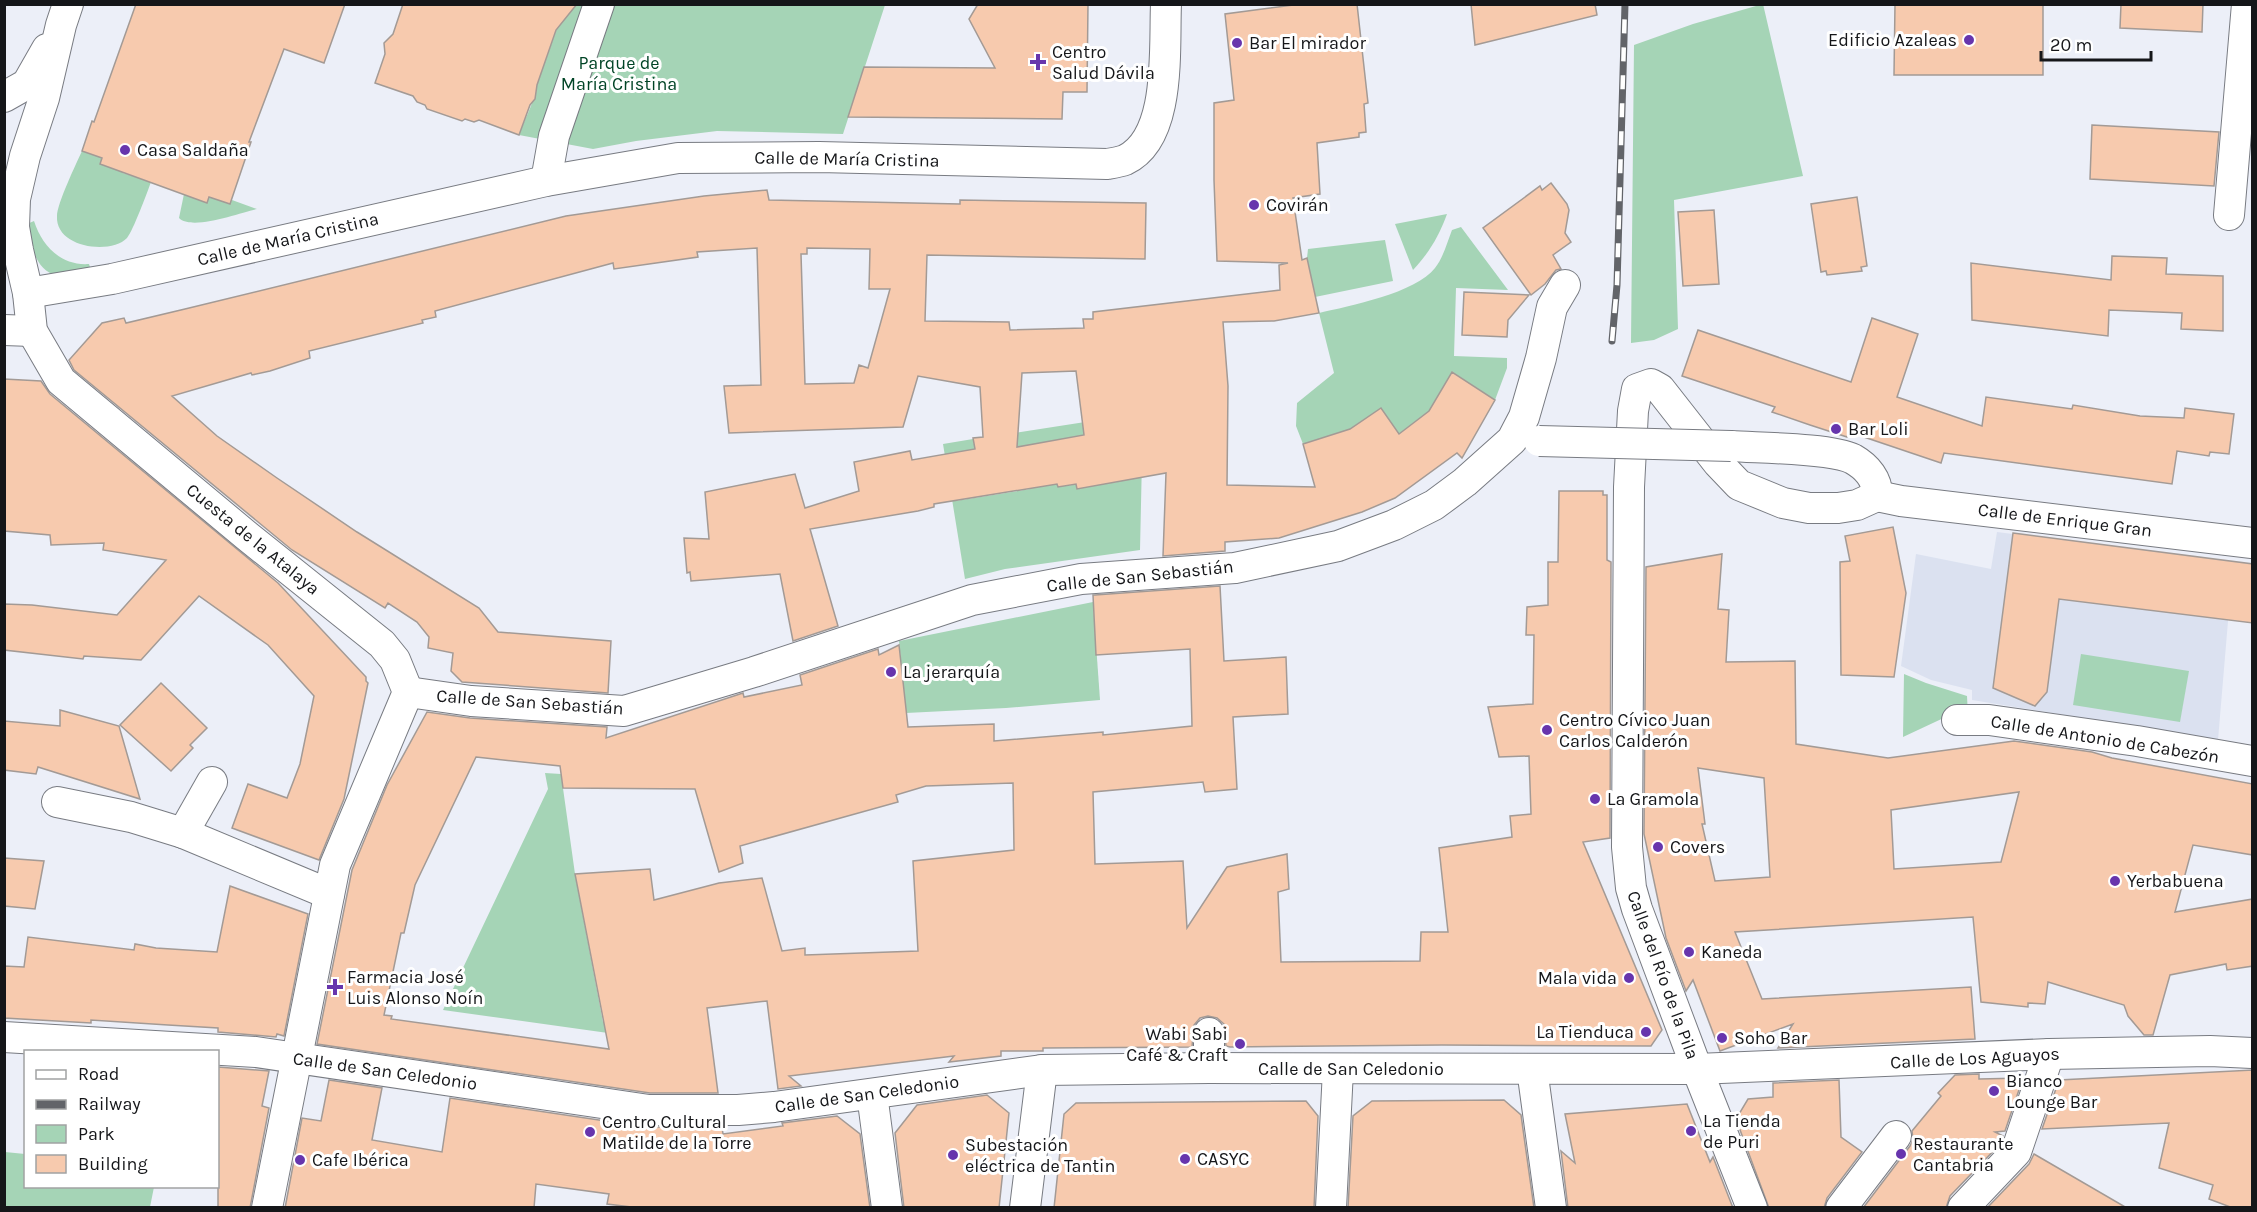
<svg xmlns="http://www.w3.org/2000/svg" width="2257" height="1212" font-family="Karla,sans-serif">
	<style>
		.built { fill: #dbe1f0 }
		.green { fill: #a5d4b6; fill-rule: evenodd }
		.building { fill: #f7caae; stroke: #a39a95; stroke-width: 1.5; fill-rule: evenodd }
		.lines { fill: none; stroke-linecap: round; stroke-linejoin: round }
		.street-casing { stroke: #787b82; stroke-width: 32 }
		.street { stroke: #fff; stroke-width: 30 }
		.rail-casing { stroke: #626469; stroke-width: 7 }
		.rail { stroke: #fff; stroke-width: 4.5; stroke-dasharray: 14; stroke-linecap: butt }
		.street-bridge-casing { stroke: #787b82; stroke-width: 32; stroke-linecap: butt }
		.street-bridge { stroke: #fff; stroke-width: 30 }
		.poi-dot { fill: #6735ad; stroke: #fff; stroke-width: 2 }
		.labels { text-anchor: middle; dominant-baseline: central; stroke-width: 6; stroke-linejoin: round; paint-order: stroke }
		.poi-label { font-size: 18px; fill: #151619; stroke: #fff; text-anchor: start }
		.park-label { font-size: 18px; fill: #004426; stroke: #fff }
		.street-label { font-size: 18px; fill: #151619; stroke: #fff }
	</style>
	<rect width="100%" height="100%" fill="#eceff8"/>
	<!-- built -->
	<polygon class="built" points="1997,532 2233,562 2218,740 1972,700 1972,690 1931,680 1901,666 1916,554 1991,569"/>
	<!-- green -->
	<g class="green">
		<polygon points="1763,4 1803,176 1674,200 1678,329 1654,340 1631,343 1634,45 1693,24"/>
		<path d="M565 5H885L843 134 717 131 636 141 593 149 519 135C523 123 536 98 536 88Z"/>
		<path d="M82 151 102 158 100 164 111 168 113 162 123 173 151 182C147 193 133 231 127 238 111 255 55 248 57 216 57 204 76 164 82 151Z"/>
		<path d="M184 194 207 202 210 197 230 203 232 200 257 209C239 213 192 231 179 218Z"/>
		<path d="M1447 214C1439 236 1429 253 1413 270L1395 224Z"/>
		<path d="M34 221C42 246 61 266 89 264L92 273C83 274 68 278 58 276 34 270 31 244 27 224Z"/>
		<path d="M1461 227 1508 290 1456 288 1454 356 1507 358V368L1495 400 1452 372 1429 411 1399 434 1381 408 1350 429 1303 444 1296 426 1297 403 1334 373 1319 313C1349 306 1416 293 1435 268 1443 258 1447 243 1452 230Z"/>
		<polygon points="1385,240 1393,281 1315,297 1307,258 1308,249"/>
		<path d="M1143 413 1140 550 1005 569 965 579 943 444 973 439 977 459 949 463 955 501 1030 489 1024 451 998 455 995 436ZM1090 434 1118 477V482L1058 486 1051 441Z"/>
		<polygon points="1093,602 1100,700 1006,708 906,713 899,641"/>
		<polygon points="2081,654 2189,671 2180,722 2073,705"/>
		<polygon points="1904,674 1926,683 1967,696 1968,716 1950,715 1903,737"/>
		<polygon points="545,773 561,774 575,874 603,1022 608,1022 608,1033 443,1010 548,789"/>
		<polygon points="5,1152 25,1154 26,1186 154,1187 150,1207 5,1207"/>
	</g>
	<!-- building -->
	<g class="building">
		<polygon points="136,4 345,4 324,63 284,49 249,142 251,142 230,204 209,197 207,203 100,164 102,158 82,151 92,121 94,122"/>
		<polygon points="403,4 577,4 556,30 537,85 535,99 530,105 519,135 479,120 474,122 465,119 462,121 427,109 425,105 417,102 413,96 375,83 385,54 384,43 393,34"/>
		<polygon points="978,4 1088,4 1087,92 1063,92 1062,119 848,117 864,67 995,68 969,19"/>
		<path d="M1301 4H1357L1368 103 1364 104 1366 132 1359 133V137L1317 143 1320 194 1293 198 1302 260 1307 258 1319 313 1274 321 1223 322 1228 386 1227 485 1315 487 1303 444 1350 429 1381 408 1399 434 1429 411 1452 372 1495 400 1462 458 1457 453 1395 498 1362 512 1279 538 1225 542V551L1163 556 1166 473 1077 489 1076 484 1058 487 1057 484 934 504V507L918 511 810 529 838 626 793 641 780 574 691 581 690 572 687 573 684 538 709 539 705 492 795 474 805 508 859 491 854 462 910 451 912 460 975 449 973 438 983 437 980 387 918 376 903 427 729 433 724 386 761 385 757 248 697 252 698 257 614 269 613 263 435 311 436 317 422 320 423 323 309 351 310 358 270 371 252 375 251 373 172 396 217 436 277 478 357 532 479 608 498 632 611 641 608 693 462 682 451 671 453 653 428 648 429 637 417 622 388 603 385 608 292 550 74 370 69 360 102 323 124 318 126 323 185 309 566 216 704 196 767 190 769 200 960 204V200L1146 203 1145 259 927 255 925 321 1009 322 1010 330 1084 328 1083 319H1093V312L1280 290 1279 265 1288 263 1217 261 1214 180V103L1234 100 1225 14ZM807 248 870 249 869 289H890L868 368 859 365 854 383 805 384 801 254H807ZM1076 371 1084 435 1017 447 1022 373Z"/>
		<polygon points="1471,4 1595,4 1597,15 1475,45"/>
		<polygon points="1895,4 2043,4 2043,75 1894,75"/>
		<polygon points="2121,4 2203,4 2202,32 2120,28"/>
		<polygon points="2092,125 2219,132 2214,186 2090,179"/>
		<polygon points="1551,183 1567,204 1569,210 1565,233 1571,242 1553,255 1561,269 1556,270 1545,284 1531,295 1483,228 1540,186 1542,190"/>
		<polygon points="1857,197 1867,266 1861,267 1862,271 1827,275 1826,271 1821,272 1811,204"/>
		<polygon points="1714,210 1719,284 1683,286 1678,212"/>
		<polygon points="2112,256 2167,258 2166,274 2223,276 2223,331 2181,329 2182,313 2109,310 2108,336 1972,320 1971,263 2111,280"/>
		<polygon points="1464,292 1529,295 1508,320 1507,337 1462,335"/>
		<polygon points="1872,318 1918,334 1897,397 1982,426 1986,397 2072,409 2073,405 2140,416 2184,418 2185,408 2234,414 2229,454 2210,452 2209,456 2177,451 2172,484 1944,453 1941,463 1849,432 1847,437 1810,425 1772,412 1775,407 1682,376 1698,330 1851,382"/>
		<polygon points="4,379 41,381 50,394 278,583 366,677 366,681 368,683 344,799 319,860 232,828 248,784 287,798 300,764 314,696 268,645 199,596 141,660 84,656 83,659 4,650 4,604 32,605 117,615 166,560 103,550 104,543 51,545 50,535 4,531"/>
		<path d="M1559 491H1603V495H1607V560L1611 562 1610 838 1583 842 1662 1030 1651 1046 1442 1045 1230 1047 1226 1046 1224 1024 1217 1018 1208 1016 1200 1018 1194 1025 1192 1047 1043 1048V1051H1001V1056L949 1062 954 1056 789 1076 801 1086 778 1089 767 1001 707 1008 718 1093H650L317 1044 352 870 387 785 427 712 470 718 607 727 606 738 743 693 744 697 802 685 800 675 878 649 879 655 899 645 908 727 994 724V741L1103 732V735L1192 726 1190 649 1096 655 1093 595H1095L1220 586 1224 661 1286 657 1288 714 1233 717 1237 789 1205 792 1203 782 1093 792 1095 864 1183 861 1187 928 1227 867 1287 854 1289 889 1278 892 1281 962 1420 961 1421 932H1448L1439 848 1512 837 1510 816 1531 814 1529 756 1499 757 1488 707 1533 704 1534 635H1526L1527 607 1548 605V562H1558ZM476 757 560 766 563 788 695 789 719 872 743 863 740 846 898 802 896 795 926 786 1013 783 1014 850 913 861 918 951 805 955V948L782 951 762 878 719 883 654 900 650 869 575 874 609 1049 391 1019 392 1016 384 1015 401 933H404L415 885Z"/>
		<polygon points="1893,527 1906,593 1894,677 1841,675 1840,562 1850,561 1845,536"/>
		<polygon points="2013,533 2253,564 2253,623 2059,599 2047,692 2035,706 1993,688"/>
		<path d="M1722 554 1718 609 1729 610 1726 662 1795 661 1796 744 1888 758 2014 741 2092 752 2112 758 2253 784V855L2193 845 2175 912 2253 899V966L2227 970 2226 964 2170 975 2153 1035H2144L2128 1016 2124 1005 2048 982 2045 1004 2028 1003V1007L1981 1002 1973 917 1735 932 1762 999 1971 987 1975 1039 1778 1048 1793 1024 1720 1051 1693 980 1686 991 1666 938 1644 834 1646 567ZM1698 768 1764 778 1770 877 1715 881 1702 824H1705ZM2019 792 2001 862 1894 869 1891 810Z"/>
		<polygon points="161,683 207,728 190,745 193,748 171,771 120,725"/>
		<polygon points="60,710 119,726 140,799 38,767 36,774 4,770 4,721 60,726"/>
		<polygon points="4,858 44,861 35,909 4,906"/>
		<polygon points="230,886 308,914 284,1036 277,1034 276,1037 218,1032 218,1028 168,1025 91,1020 91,1023 4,1018 4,966 24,967 28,937 134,950 135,944 156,948 217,952"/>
		<polygon points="218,1067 269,1071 262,1106 269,1108 250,1208 218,1208"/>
		<polygon points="2253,1070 2253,1208 2233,1208 2209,1199 2213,1185 2159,1168 2169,1123 2042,1129 2059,1080"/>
		<polygon points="1979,1074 1979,1079 2023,1078 2005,1131 1995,1132 2003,1136 2001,1143 1950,1196 1946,1208 1863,1208 1910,1146 1913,1139 1912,1131 1941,1096 1938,1093 1955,1075"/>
		<polygon points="329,1080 382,1088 372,1140 442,1152 450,1098 646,1127 722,1127 723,1134 783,1126 782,1123 837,1116 860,1134 870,1208 640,1208 607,1204 609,1194 536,1184 534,1208 285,1208 302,1118 321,1121"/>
		<polygon points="1839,1080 1841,1137 1862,1152 1827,1198 1824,1208 1769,1208 1736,1119 1748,1099 1773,1097 1773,1083"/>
		<polygon points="987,1095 1009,1113 999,1208 904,1208 895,1133 917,1105"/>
		<polygon points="1504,1100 1521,1115 1534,1208 1348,1208 1353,1116 1372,1101"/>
		<polygon points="1306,1101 1318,1116 1314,1208 1054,1208 1064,1114 1076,1103"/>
		<polygon points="1687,1104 1710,1162 1713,1157 1733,1208 1568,1208 1561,1151 1575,1163 1565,1114"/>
		<polygon points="2034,1154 2127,1208 1987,1208 2029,1164"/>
	</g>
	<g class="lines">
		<defs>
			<g id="street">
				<polyline points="68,4 61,25 44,98 25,156 15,199 14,227 18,250 28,293 32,331 61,381 247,536 382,644 395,660 408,692 335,865 267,1208"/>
				<polyline points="4,97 27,84 47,49"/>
				<polyline points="546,181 554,136 599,4"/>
				<polyline points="2229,215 2247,4"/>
				<path d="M28 293 112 279 546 181 678 158 819 157 1107 164C1113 163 1120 162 1125 160 1172 138 1164 48 1166 4"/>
				<polyline points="4,330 32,331"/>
				<path d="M1731 446C1758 448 1831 448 1853 459 1867 467 1878 480 1877 496"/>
				<polyline points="1877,496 1901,501 2252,543"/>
				<polyline points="408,692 471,701 624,711 754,672 972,600 1081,579 1235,568 1338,546 1394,525 1434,505 1465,482 1512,440 1524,417 1541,358 1552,307 1565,285"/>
				<polyline points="1957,720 1989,720 2137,741 2252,761"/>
				<polyline points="57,802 131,817 183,833 329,894"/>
				<polyline points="183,833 212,782"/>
				<polyline points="4,1037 256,1052 649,1110 738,1110 774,1107 1042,1070 1209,1068 1697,1069 2049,1054 2210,1051 2252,1053"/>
				<polyline points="1209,1047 1209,1033"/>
				<polyline points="1532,1069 1551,1208"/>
				<polyline points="872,1094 887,1208"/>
				<polyline points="1025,1208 1042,1070"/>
				<polyline points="1331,1208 1338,1070"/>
				<polyline points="1752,1208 1697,1069 1637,909 1631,888 1627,847 1629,487 1633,411 1637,389 1651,384 1660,389 1718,463 1739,485 1783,503 1809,508 1838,508 1857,505 1877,496"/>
				<polyline points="1841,1208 1896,1136"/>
				<polyline points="1963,1208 2016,1152 2049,1054"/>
			</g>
		</defs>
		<!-- street casing -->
		<use href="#street" class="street-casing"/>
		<!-- street -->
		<use href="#street" class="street"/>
		<defs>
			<polyline id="rail" points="1612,341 1617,285 1625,4"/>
		</defs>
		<!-- rail casing -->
		<use href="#rail" class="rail-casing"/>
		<!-- rail -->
		<use href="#rail" class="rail"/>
		<defs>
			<polyline id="street-bridge" points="1539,441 1731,446"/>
		</defs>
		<!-- street-bridge casing -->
		<use href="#street-bridge" class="street-bridge-casing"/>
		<!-- street-bridge -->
		<use href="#street-bridge" class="street-bridge"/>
	</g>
	<!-- markers -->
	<g class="poi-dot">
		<circle cx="1969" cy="40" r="6"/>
		<circle cx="1237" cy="43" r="6"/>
		<path d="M1035 53h6v6h6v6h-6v6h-6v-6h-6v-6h6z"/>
		<circle cx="125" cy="150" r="6"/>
		<circle cx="1254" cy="205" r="6"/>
		<circle cx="1836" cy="429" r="6"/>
		<circle cx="891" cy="672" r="6"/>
		<circle cx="1547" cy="730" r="6"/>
		<circle cx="1595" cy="799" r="6"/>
		<circle cx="1658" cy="847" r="6"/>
		<circle cx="2115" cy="881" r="6"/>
		<circle cx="1689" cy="952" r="6"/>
		<circle cx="1629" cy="978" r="6"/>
		<path d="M332 978h6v6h6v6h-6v6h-6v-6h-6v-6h6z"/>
		<circle cx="1646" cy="1032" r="6"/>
		<circle cx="1722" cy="1038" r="6"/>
		<circle cx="1240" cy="1044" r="6"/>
		<circle cx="1994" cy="1091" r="6"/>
		<circle cx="1691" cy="1131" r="6"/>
		<circle cx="590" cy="1132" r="6"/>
		<circle cx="1901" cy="1154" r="6"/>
		<circle cx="953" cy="1155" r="6"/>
		<circle cx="1185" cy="1159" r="6"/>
		<circle cx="300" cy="1160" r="6"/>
	</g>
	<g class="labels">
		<!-- poi labels -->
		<g class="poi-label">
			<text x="1957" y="40" text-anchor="end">Edificio Azaleas</text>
			<text x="1249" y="43">Bar El mirador</text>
			<text x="1052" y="52">Centro<tspan x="1052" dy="21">Salud Dávila</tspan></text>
			<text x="137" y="150">Casa Saldaña</text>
			<text x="1266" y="205">Covirán</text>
			<text x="1848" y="429">Bar Loli</text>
			<text x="903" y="672">La jerarquía</text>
			<text x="1559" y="720">Centro Cívico Juan<tspan x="1559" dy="21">Carlos Calderón</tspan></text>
			<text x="1607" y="799">La Gramola</text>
			<text x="1670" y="847">Covers</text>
			<text x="2127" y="881">Yerbabuena</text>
			<text x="1701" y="952">Kaneda</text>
			<text x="347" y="977">Farmacia José<tspan x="347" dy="21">Luis Alonso Noín</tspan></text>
			<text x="1617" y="978" text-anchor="end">Mala vida</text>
			<text x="1634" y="1032" text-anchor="end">La Tienduca</text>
			<text x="1228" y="1034" text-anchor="end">Wabi Sabi<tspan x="1228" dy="21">Café &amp; Craft</tspan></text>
			<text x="1734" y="1038">Soho Bar</text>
			<text x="2006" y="1081">Bianco<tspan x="2006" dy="21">Lounge Bar</tspan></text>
			<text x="1703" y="1121">La Tienda<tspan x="1703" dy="21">de Puri</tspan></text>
			<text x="602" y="1122">Centro Cultural<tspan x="602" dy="21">Matilde de la Torre</tspan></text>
			<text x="1913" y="1144">Restaurante<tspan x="1913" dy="21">Cantabria</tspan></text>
			<text x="965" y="1145">Subestación<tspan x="965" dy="21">eléctrica de Tantin</tspan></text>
			<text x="1197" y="1159">CASYC</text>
			<text x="312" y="1160">Cafe Ibérica</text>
		</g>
		<!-- park labels -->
		<g class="park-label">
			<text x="619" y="63">Parque de<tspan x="619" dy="21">María Cristina</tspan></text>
		</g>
		<!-- street labels -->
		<g class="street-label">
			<text transform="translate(847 159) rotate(1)">Calle de María Cristina</text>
			<text transform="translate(288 239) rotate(-13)">Calle de María Cristina</text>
			<text transform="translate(2065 520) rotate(7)">Calle de Enrique Gran</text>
			<text transform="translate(253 539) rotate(39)">Cuesta de la Atalaya</text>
			<text transform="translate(1140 576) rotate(-6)">Calle de San Sebastián</text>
			<text transform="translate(530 702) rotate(4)">Calle de San Sebastián</text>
			<text transform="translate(2105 739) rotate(9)">Calle de Antonio de Cabezón</text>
			<text transform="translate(1663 975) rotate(70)">Calle del Río de la Pila</text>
			<text transform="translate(1975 1058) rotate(-3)">Calle de Los Aguayos</text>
			<text x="1351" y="1069">Calle de San Celedonio</text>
			<text transform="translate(385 1071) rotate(8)">Calle de San Celedonio</text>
			<text transform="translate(867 1094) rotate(-8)">Calle de San Celedonio</text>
		</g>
	</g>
	<!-- border -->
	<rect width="2257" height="1212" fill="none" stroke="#151619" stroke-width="12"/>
	<!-- legend -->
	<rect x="24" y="1050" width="195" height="138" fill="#ffffff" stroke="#a1a2a3" stroke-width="1.5"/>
	<rect x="36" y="1070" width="30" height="9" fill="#ffffff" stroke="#a1a2a3" stroke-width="1.5"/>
	<text x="78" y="1080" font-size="18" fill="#151619">Road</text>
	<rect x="36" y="1100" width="30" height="9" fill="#626469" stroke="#a1a2a3" stroke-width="1.5"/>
	<text x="78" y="1110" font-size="18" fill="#151619">Railway</text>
	<rect x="36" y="1125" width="30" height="18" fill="#a5d4b6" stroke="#a1a2a3" stroke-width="1.5"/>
	<text x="78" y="1140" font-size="18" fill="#151619">Park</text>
	<rect x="36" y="1155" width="30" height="18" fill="#f7caae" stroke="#a1a2a3" stroke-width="1.5"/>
	<text x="78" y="1170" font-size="18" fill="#151619">Building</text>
	<!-- scale -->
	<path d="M2041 51v9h110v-9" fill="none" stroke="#151619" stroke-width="3"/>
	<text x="2050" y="51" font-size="18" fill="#151619" stroke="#ffffff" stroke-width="4.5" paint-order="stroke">20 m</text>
</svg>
